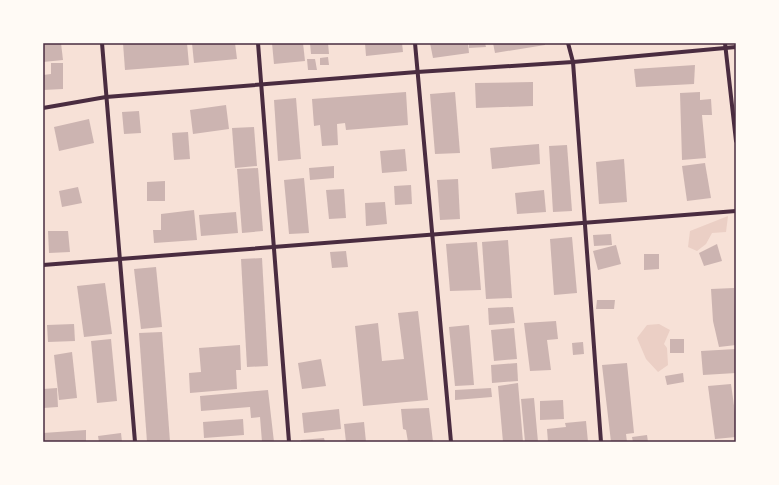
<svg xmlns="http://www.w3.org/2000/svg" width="779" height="485" font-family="'Asap Condensed',sans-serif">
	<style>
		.green { fill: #ebcfc5 }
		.building { fill: #ccb4b1 }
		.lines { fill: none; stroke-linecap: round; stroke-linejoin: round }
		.minor { stroke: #4a2c40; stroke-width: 4 }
		.neatline { fill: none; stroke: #4a2c40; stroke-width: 1.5 }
	</style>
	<rect width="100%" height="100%" fill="#f7e1d7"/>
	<!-- green -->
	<g class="green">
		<polygon points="728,216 726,232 712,233 706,244 697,251 688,247 690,231"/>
		<polygon points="659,324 670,330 664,344 667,348 668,365 658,372 646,359 637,338 647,325"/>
	</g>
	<!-- building -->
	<g class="building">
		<polygon points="43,43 61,43 63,60 43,62"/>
		<polygon points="123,43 187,43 189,65 125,70"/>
		<polygon points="192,43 235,43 237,59 194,63"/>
		<polygon points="272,43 303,43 305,61 274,64"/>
		<polygon points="310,43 328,43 329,54 311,54"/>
		<polygon points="365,43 402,43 403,52 366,56"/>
		<polygon points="430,43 468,43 469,53 433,58"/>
		<polygon points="469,43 485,43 486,47 469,48"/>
		<polygon points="493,43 545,43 545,45 495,53"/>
		<polygon points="328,57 329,65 320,65 320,58"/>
		<polygon points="307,59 315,59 317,70 308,70"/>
		<polygon points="51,63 63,63 63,89 43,90 43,75 51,74"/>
		<polygon points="695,65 694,84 636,87 634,69"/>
		<polygon points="533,82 533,106 476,108 475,83"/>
		<polygon points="406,92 408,125 346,130 345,123 337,124 338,145 322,146 320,125 314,126 312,99"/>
		<polygon points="455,92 460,153 435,154 430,94"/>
		<polygon points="700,92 700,100 711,99 712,115 702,115 706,158 682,160 680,93"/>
		<polygon points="296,98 301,159 278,161 274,100"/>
		<polygon points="226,105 229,129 193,134 190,110"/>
		<polygon points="139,111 141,133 124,134 122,112"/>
		<polygon points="89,119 94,143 59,151 54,127"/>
		<polygon points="254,127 257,166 235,168 232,128"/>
		<polygon points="188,132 190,159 174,160 172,133"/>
		<polygon points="539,144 540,164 492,169 490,148"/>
		<polygon points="567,145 572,211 553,212 549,146"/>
		<polygon points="405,149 407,171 382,173 380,151"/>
		<polygon points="624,159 627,202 599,204 596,162"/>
		<polygon points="705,163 711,198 687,201 682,166"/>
		<polygon points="334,166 334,178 310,180 309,168"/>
		<polygon points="258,168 263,231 242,233 237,169"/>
		<polygon points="304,178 309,233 289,234 284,180"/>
		<polygon points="458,179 460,219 440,220 437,180"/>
		<polygon points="165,181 165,201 147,201 147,182"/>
		<polygon points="411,185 412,204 395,205 394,186"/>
		<polygon points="78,187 82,203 62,207 59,191"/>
		<polygon points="344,189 346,218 329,219 326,190"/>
		<polygon points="544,190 546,212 517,214 515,193"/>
		<polygon points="385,202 387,224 366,226 365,203"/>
		<polygon points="194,210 197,240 154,243 153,230 161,230 161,214"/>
		<polygon points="236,212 238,233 201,236 199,215"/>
		<polygon points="48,231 68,231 70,252 49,253"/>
		<polygon points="611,234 612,245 594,246 593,235"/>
		<polygon points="572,237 577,293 554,295 550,239"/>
		<polygon points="508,240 512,298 486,299 482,242"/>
		<polygon points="477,242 481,290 450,291 446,244"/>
		<polygon points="717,244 722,261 704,266 699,253"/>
		<polygon points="616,245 621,264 598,270 593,251"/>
		<polygon points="346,251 348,267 332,268 330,252"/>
		<polygon points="644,254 659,254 659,269 644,270"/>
		<polygon points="262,258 268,366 247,367 241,259"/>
		<polygon points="156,267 162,327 141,329 134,269"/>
		<polygon points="105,283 112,334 84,337 77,286"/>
		<polygon points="734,288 736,345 719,347 713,321 711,289"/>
		<polygon points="597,300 615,300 614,309 596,309"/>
		<polygon points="513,307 515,323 489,325 488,308"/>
		<polygon points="418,311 428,400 363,406 355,326 378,323 382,361 404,359 398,313"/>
		<polygon points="556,321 558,339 547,340 551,370 530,371 524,323"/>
		<polygon points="74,324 75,341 48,342 47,325"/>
		<polygon points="469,325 474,385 455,386 449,327"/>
		<polygon points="514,328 517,359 494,361 491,330"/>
		<polygon points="162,332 170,442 147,442 139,333"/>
		<polygon points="111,339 117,401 97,403 91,341"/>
		<rect x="670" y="339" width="14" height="14"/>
		<polygon points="583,342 584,354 573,355 572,343"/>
		<polygon points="240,345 241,370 236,370 237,389 190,393 189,373 201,372 199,348"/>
		<polygon points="736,349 736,373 703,375 701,351"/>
		<polygon points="72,352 77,398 59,400 54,355"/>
		<polygon points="321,359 326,386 302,389 298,363"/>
		<polygon points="517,363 518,381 492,383 491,365"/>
		<polygon points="627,363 634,433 626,434 627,442 611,442 602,365"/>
		<polygon points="683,373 684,382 667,385 665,376"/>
		<polygon points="518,383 523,442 503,442 498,386"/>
		<polygon points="731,384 736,420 736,437 715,439 708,386"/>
		<polygon points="57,388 58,407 43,408 43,389"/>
		<polygon points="491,388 492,397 455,400 455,390"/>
		<polygon points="268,390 274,442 262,442 260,417 251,418 250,407 201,411 200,396"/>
		<polygon points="534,398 538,442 525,442 521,399"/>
		<polygon points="563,400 564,419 540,420 540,401"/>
		<polygon points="429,408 433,442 408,442 406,430 403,429 401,409"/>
		<polygon points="339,409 341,429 304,433 302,413"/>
		<polygon points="243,419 244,435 204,438 203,422"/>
		<polygon points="586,421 588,442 548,442 547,429 566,427 565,423"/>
		<polygon points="364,422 366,442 346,442 344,424"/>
		<polygon points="86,430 86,442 43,442 43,433"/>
		<polygon points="121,433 122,442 99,442 98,436"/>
		<polygon points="647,435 648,442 633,442 632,437"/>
		<polygon points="324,438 325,442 301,442 301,440"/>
	</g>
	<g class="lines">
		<!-- minor -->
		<g class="minor">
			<polyline points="102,43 135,442"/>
			<polyline points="258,43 289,442"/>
			<polyline points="415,43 451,442"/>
			<polyline points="568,43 573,62 601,442"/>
			<polyline points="725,43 736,141"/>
			<polyline points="43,108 106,97 417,72 573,62 736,47"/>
			<polyline points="43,265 736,211"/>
		</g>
	</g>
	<!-- border -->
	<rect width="779" height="485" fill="none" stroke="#fffaf5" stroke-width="88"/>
	<rect x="44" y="44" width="691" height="397" class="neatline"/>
</svg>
